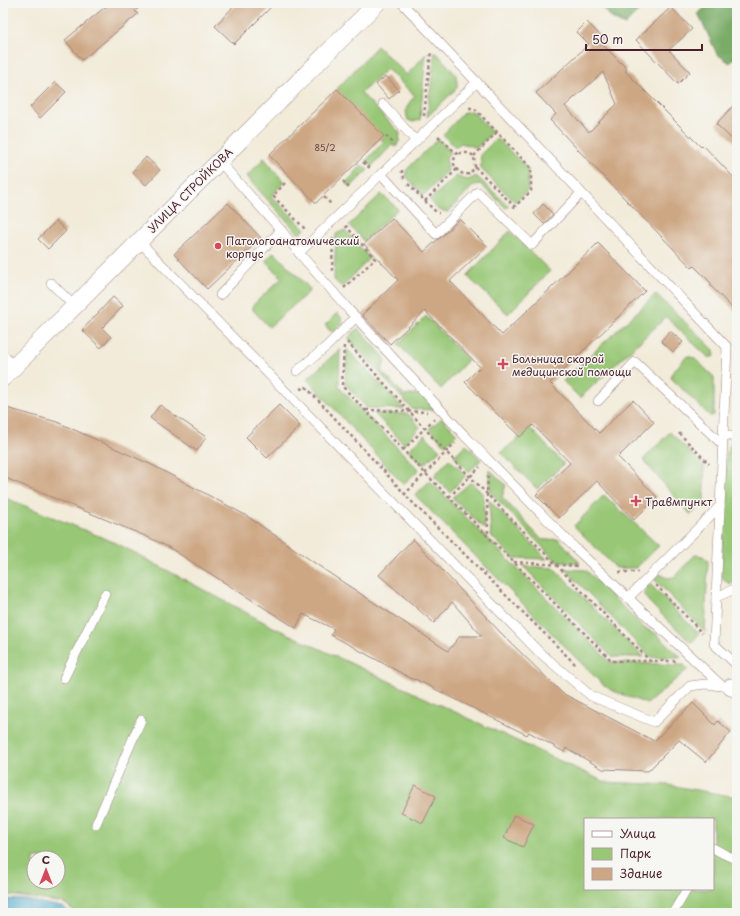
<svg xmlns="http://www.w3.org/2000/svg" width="740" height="916" font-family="'Playpen Sans',sans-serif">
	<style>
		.green { fill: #98c776; stroke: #717350; fill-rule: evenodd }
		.forest { fill: #7aac67; stroke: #626649 }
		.water { fill: #4ca8cb; stroke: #4b647b }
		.building { fill: #cda784; fill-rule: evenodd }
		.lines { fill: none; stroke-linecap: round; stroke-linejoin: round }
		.lane-casing { stroke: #9e8582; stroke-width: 10 }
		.street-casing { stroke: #9e8582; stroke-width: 18 }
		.path { stroke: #9e8582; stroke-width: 2.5; stroke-dasharray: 3 3; stroke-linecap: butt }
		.lane { stroke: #fff; stroke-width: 9 }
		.street { stroke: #fff; stroke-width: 17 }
		.poi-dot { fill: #d1495b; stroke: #f6f6f2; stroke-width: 1.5 }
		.labels { text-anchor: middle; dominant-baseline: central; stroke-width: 3; stroke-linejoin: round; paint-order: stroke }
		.number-label { font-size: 9px; fill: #6b4141 }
		.street-label { font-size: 11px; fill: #4a1f2b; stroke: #f6f6f2 }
		.poi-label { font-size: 11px; fill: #4a1f2b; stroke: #f6f6f2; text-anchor: start }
	</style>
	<rect width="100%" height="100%" fill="#f6f6f2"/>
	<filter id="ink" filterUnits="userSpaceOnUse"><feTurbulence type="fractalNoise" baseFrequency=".025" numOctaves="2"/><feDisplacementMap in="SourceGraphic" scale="8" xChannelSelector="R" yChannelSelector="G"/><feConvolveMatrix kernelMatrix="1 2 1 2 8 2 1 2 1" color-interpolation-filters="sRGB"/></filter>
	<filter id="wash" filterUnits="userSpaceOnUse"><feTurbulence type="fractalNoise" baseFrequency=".012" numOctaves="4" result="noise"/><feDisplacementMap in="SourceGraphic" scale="16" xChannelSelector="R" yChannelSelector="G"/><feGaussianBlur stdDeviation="0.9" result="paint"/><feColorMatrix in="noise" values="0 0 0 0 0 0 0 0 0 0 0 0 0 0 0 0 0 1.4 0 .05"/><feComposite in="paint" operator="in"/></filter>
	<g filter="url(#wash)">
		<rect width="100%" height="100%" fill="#f2ebd9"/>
		<!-- green -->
		<g class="green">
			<path d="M377 46 407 75 426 54 420 120 413 122 408 120C404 108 407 105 415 96L387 69 361 93 400 133 399 141 396 147 392 145 372 166 366 161 384 141 380 139 337 89Z"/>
			<polygon points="435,51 456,75 457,82 457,88 427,117"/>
			<polygon points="472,111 492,132 477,148 469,145 460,143 456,148 443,135 464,112"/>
			<polygon points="497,138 528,169 528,190 515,202 481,169 481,161 480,155"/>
			<polygon points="438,139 451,152 446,157 448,171 423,196 407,177 406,171 409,167"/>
			<polygon points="264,158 284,182 271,196 305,229 299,234 254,185 247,176"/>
			<polygon points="362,165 368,170 351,187 346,183"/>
			<path d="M456 176C465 180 468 182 476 176L509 206 506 208 480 184 474 185 448 212 438 210 430 200Z"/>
			<polygon points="381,194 398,209 364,241 349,225"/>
			<polygon points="345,230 370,258 342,287 334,280 336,234"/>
			<polygon points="510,231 550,271 508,314 467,276"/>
			<polygon points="274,252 311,290 269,327 253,310 253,305 282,278 265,261"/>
			<polygon points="656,294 714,350 715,356 712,357 708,357 666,317 580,398 563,381"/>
			<polygon points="337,313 341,317 342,323 336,331 330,331 325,325"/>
			<polygon points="426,316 468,360 441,389 398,344"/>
			<polygon points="358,328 385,358 382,372 405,396 420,393 436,410 412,409 348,338"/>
			<polygon points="340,349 339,387 419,470 403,484 307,379"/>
			<polygon points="347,349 404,409 367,408 345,384"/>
			<polygon points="687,356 694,358 714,377 714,415 710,416 671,378 671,374"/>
			<polygon points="374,413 408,414 420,427 404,444"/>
			<polygon points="442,418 457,434 445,445 429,429"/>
			<polygon points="530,428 564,464 537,489 501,453"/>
			<polygon points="670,432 704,466 704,502 691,515 643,460"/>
			<polygon points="425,435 440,450 423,465 408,450"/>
			<polygon points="466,444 481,460 469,472 454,456"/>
			<polygon points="731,444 737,445 737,578 736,581 731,584 725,581 721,575 727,451"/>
			<polygon points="449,459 466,475 450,492 434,476"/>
			<polygon points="490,470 506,485 502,497 542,540 559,539 580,563 557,562 490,492"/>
			<polygon points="430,481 610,662 684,665 688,669 647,704 611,690 601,683 415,495"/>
			<polygon points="471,482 483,494 485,529 452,498"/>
			<polygon points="604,495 659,546 636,568 616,568 574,526"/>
			<path d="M3 497 116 543 273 627 605 782 668 785 737 797V913H77L64 903 9 895 3 892ZM585 819H713V889H585ZM34 858H58V882H34Z"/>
			<polygon points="489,500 547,559 513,558 491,536"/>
			<polygon points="695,555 703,556 708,561 705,632 654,579 660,574 667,578 674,577"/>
			<polygon points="523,566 554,568 643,657 612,657"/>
			<polygon points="565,569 586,570 644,628 655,633 681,657 650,657"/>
			<polygon points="650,584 699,634 691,643 649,602 644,595 646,587"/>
		</g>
		<!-- forest -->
		<g class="forest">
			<polygon points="598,3 646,3 625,25 613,19"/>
			<polygon points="712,3 737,3 737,56 730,63 717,54 698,13"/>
		</g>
		<!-- water -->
		<polygon class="water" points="3,899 26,900 63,907 70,913 3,913"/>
		<g id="blocks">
			<!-- building -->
			<g class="building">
				<polygon points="110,3 144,3 135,11 138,14 82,60 65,40"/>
				<polygon points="237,3 275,3 234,44 215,26"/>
				<polygon points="671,7 692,29 669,50 690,72 678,84 636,40"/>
				<path d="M587 22 603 38 600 42 627 69 625 71 701 147 703 145 737 181V313L710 285 712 284 694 266 692 268 597 170 550 120 556 114 536 93 589 44 577 32ZM603 72 617 104 589 132 565 106Z"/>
				<polygon points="386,76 399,90 389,99 376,84"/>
				<polygon points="55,82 66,92 40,118 30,107"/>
				<polygon points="337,89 384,136 316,203 269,155"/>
				<polygon points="737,102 737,144 716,124"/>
				<polygon points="146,157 160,170 146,185 132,172"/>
				<polygon points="228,203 261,238 207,289 174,254"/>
				<polygon points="543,204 553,214 544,224 534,214"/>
				<polygon points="392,218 424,252 437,240 440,238 460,219 487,246 450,281 502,335 598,243 645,291 550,383 599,433 633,400 654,422 618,457 657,497 634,520 597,481 559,518 536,495 570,463 533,425 520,437 465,382 480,367 425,311 390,344 362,315 398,280 364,244"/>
				<polygon points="56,221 66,231 48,249 38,239"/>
				<polygon points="113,297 123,306 102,328 111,337 101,348 82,330"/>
				<polygon points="670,331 683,342 673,352 661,341"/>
				<polygon points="160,405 206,437 197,451 150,418"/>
				<polygon points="279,405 300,426 267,458 246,437"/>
				<polygon points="3,407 57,422 154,466 247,516 332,575 448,651 460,636 482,636 452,602 434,623 379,575 413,539 500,632 562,693 654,741 693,703 715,725 718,721 731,732 706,762 679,740 648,771 603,769 566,748 564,752 529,732 527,735 415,679 414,680 331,635 334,629 303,614 296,628 170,548 150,538 3,477"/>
				<polygon points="415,785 436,796 423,823 401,813"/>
				<polygon points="514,815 534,824 523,847 504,838"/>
			</g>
		</g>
	</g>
	<g filter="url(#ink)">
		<use href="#blocks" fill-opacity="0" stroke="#9e8582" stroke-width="1"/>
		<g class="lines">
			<defs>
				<g id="lane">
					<polyline points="402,3 727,347 714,644 737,665"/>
					<polyline points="383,104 416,141"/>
					<polyline points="219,161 281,230 299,253 349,310 464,435 575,548 722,686"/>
					<polyline points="381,174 436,234 478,192 532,245 581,193"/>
					<polyline points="139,241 538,651 591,696 654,722 690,686 705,684 731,687 733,685"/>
					<polyline points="299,253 477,82"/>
					<polyline points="51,283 74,306"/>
					<polyline points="220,295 281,230"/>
					<polyline points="3,355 14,365"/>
					<polyline points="297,371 327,346 356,317"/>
					<polyline points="598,401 635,362 722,444"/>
					<polyline points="723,434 737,438"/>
					<polyline points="716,597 737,588"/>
					<polyline points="628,598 720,506"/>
					<polyline points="64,678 105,594"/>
					<polyline points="96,824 141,720"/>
					<polyline points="713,848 724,854 737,860"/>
					<polyline points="673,913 687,889"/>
				</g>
				<g id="street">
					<polyline points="3,378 377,3"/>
					<polyline points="731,687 737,689"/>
				</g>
			</defs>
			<!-- lane casing -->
			<use href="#lane" class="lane-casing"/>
			<!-- street casing -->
			<use href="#street" class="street-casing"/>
			<!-- path -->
			<g class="path">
				<polyline points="469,108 474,108 531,168 531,191 512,209"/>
				<polyline points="424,116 431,51"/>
				<polyline points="386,136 394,144"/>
				<path d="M438 136 457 154C456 155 454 159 454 160 452 168 463 178 471 173 471 172 474 168 475 167L474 156C467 152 464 152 457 154"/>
				<polyline points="474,156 497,132"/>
				<polyline points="363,162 371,169"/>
				<polyline points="475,167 514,206"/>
				<polyline points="402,170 402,173 405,180"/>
				<polyline points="343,181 350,189"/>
				<polyline points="285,183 273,196 305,229 305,231"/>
				<polyline points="408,184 437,213 439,213"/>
				<polyline points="324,197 332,205"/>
				<polyline points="425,201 457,169"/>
				<polyline points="332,271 333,236"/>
				<polyline points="344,288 375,259 345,225"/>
				<polyline points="347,342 446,452 650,661"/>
				<polyline points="344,346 342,386 425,473 612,661 678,661"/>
				<polyline points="300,389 306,387 404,493"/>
				<polyline points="366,410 427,412"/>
				<polyline points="679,433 709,464"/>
				<polyline points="403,450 434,419"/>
				<polyline points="488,476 487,493 488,536"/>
				<polyline points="404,495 455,443"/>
				<polyline points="407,497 575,664"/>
				<polyline points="449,497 480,467"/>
				<polyline points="514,562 577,566"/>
				<polyline points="619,572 638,572"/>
				<polyline points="656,585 702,633"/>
			</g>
			<!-- lane -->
			<use href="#lane" class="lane"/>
			<!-- street -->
			<use href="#street" class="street"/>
		</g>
	</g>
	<!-- markers -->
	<g class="poi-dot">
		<circle cx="218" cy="246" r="4"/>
		<path d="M501 358h4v4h4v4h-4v4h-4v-4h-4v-4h4z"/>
		<path d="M634 495h4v4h4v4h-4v4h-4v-4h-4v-4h4z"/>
	</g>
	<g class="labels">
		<!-- number labels -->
		<g class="number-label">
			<text x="325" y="147">85/2</text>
		</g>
		<!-- street labels -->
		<g class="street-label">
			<text transform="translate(190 190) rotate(-45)">УЛИЦА СТРОЙКОВА</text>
		</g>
		<!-- poi labels -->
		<g class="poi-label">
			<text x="226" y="240">Патологоанатомический<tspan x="226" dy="13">корпус</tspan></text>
			<text x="512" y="358">Больница скорой<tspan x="512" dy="13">медицинской помощи</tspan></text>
			<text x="645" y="501">Травмпункт</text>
		</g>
	</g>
	<!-- margin -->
	<rect width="740" height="916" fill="none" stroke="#f6f6f2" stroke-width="16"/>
	<!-- legend -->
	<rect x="584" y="818" width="130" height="72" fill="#f6f6f2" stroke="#b1a0a2"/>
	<rect x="592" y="831" width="20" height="6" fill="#ffffff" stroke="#b1a0a2"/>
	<text x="620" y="838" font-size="12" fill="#4a1f2b">Улица</text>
	<rect x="592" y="848" width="20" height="12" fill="#98c776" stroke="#b1a0a2"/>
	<text x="620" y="858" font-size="12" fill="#4a1f2b">Парк</text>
	<rect x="592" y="868" width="20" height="12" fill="#cda784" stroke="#b1a0a2"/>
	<text x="620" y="878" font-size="12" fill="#4a1f2b">Здание</text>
	<!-- north arrow -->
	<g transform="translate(46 870)"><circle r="19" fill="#f6f6f2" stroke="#b1a0a2"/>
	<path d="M0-3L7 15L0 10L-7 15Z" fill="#d1495b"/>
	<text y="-6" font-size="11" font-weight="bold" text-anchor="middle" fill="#4a1f2b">С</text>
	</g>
	<!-- scale -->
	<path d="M586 44v6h116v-6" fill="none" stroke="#4a1f2b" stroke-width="2"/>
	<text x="592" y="44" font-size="12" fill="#4a1f2b" stroke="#f6f6f2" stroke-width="3" paint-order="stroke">50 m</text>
</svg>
